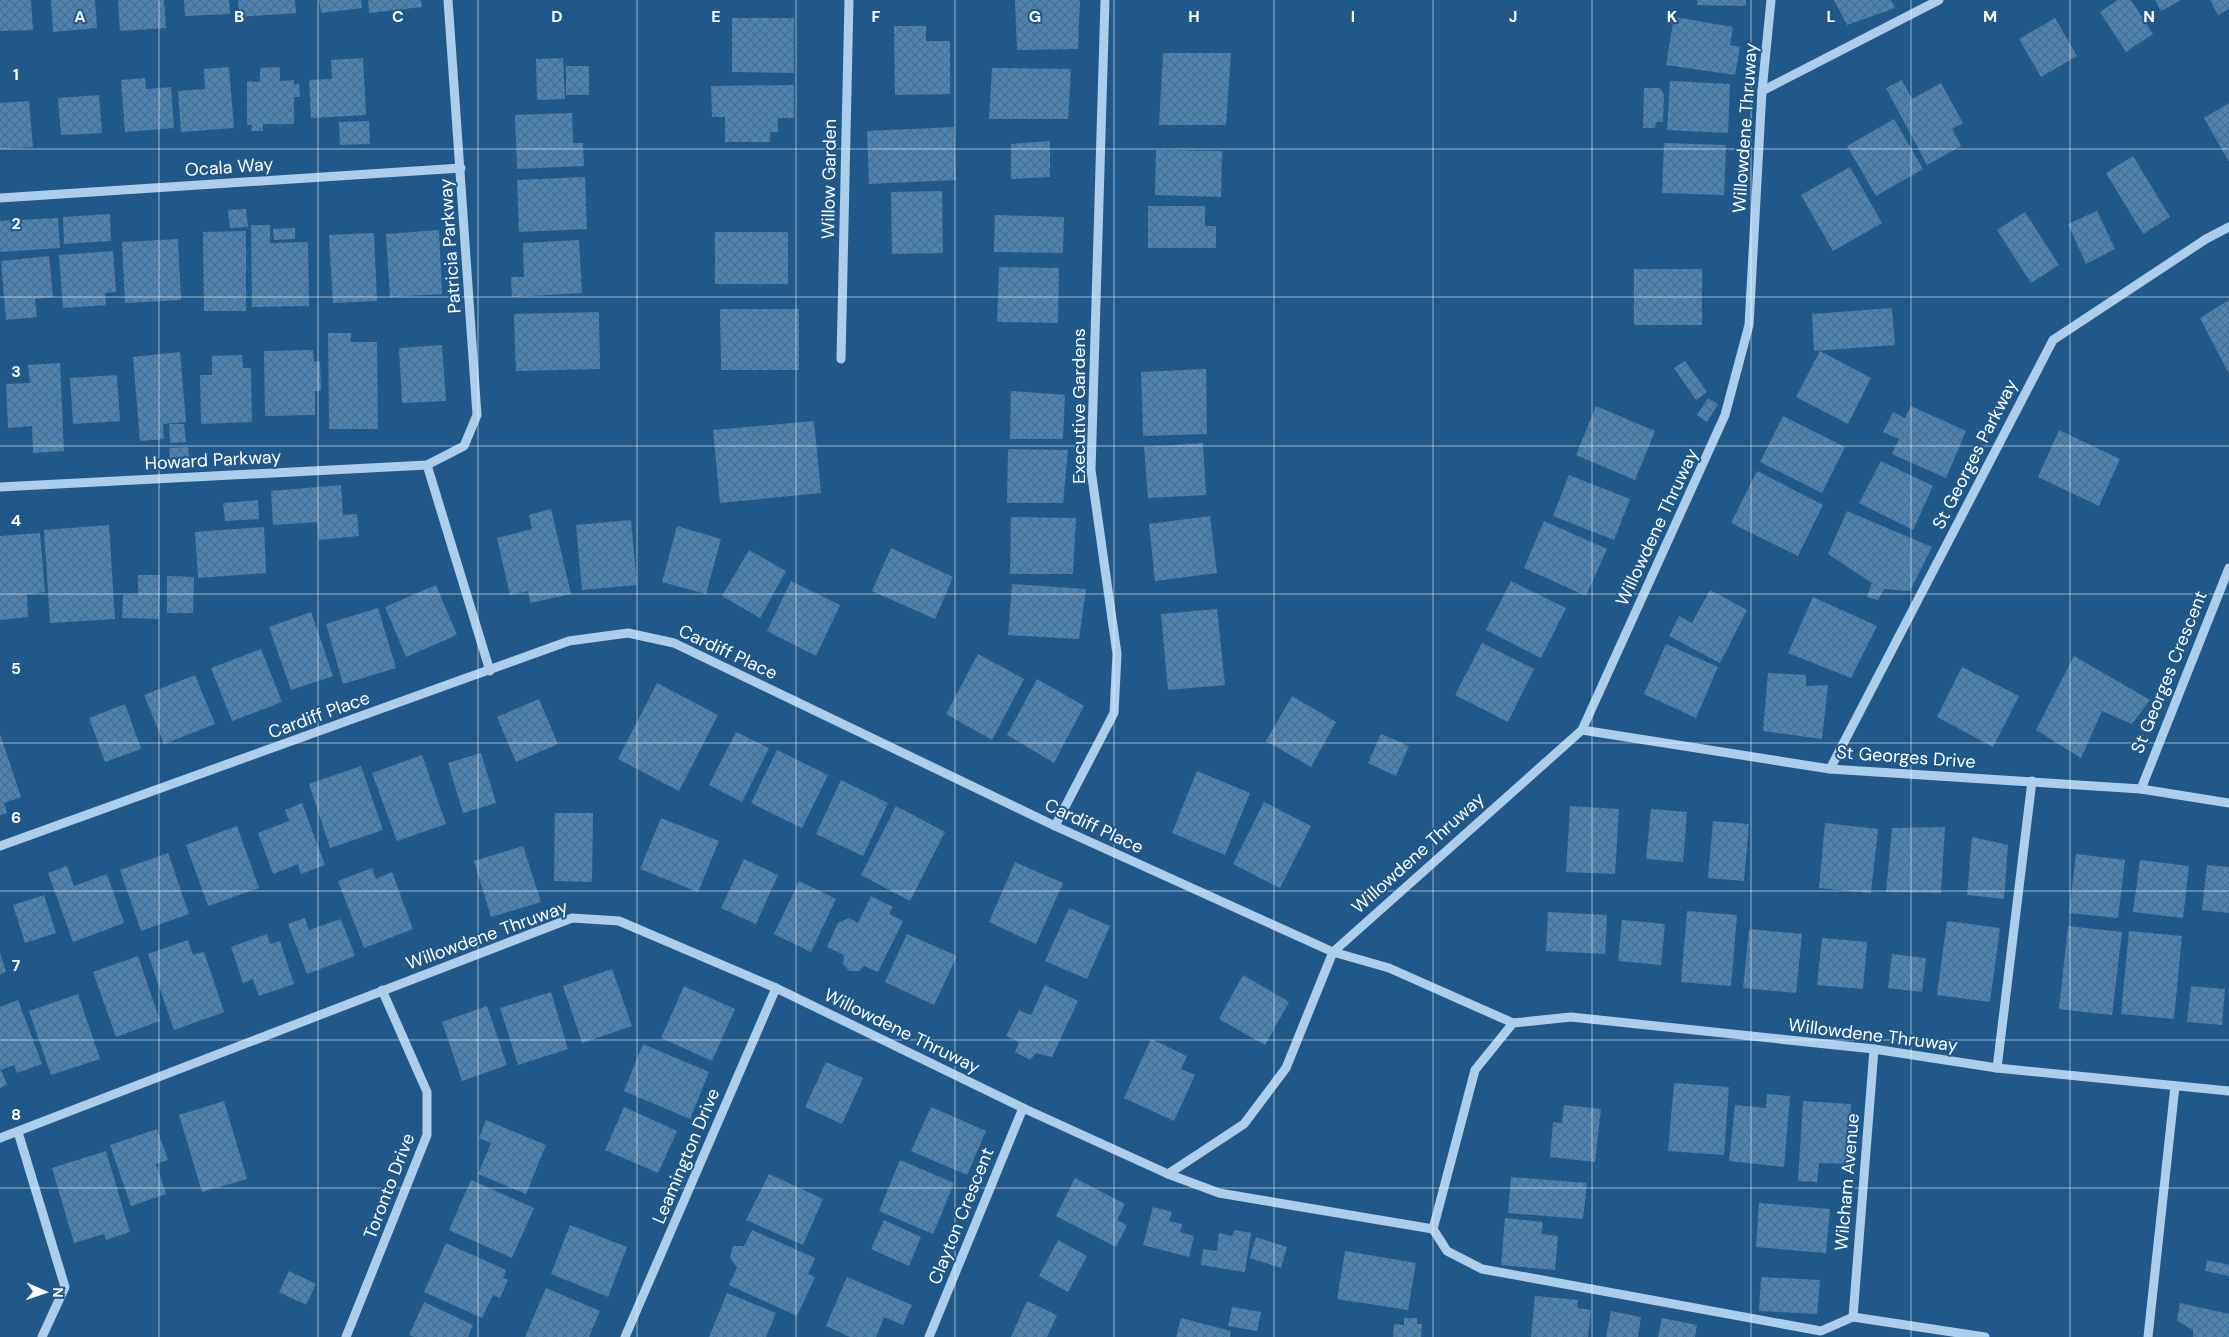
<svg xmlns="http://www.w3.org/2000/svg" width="2229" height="1337" font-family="'DM Sans',sans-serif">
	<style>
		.building { fill: url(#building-cross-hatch) }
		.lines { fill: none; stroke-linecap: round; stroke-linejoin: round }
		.minor { stroke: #adceeb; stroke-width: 9 }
		.grid { fill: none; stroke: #fff; stroke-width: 1; stroke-opacity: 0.55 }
		.labels { text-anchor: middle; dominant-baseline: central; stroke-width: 4; stroke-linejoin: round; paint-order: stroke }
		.street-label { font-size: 18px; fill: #fff; stroke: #21588a }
		.grid-label { font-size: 16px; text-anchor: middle; font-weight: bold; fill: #fff; stroke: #21588a; stroke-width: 4; stroke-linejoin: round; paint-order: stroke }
	</style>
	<defs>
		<pattern id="building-cross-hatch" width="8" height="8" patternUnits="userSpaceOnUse" patternTransform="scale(1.25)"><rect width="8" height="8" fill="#4e84b4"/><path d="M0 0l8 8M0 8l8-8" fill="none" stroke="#4d6e8a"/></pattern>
	</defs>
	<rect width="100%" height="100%" fill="#21588a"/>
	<!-- building -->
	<g class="building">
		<polygon points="0,0 31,0 33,30 0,31"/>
		<polygon points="51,0 95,0 97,28 53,32"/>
		<polygon points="118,0 164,0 166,28 120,31"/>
		<polygon points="184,0 229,0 230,14 185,16"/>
		<polygon points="238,0 295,0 296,13 239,17"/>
		<polygon points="319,0 361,0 362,8 321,13"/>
		<polygon points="368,0 421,0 422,7 369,13"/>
		<polygon points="1015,0 1080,0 1078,49 1017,50"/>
		<polygon points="1697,0 1746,0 1746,6 1697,5"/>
		<polygon points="1834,0 1891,0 1895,8 1847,25"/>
		<polygon points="2118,0 2131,0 2153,34 2126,52 2100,12"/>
		<polygon points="2155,0 2181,0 2161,11"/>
		<polygon points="2210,0 2229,0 2229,9 2218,15"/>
		<polygon points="1674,17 1733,27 1730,45 1740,47 1735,75 1666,65"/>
		<polygon points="732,18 794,18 794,73 732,72"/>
		<polygon points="2055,18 2077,56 2041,77 2019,39"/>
		<polygon points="894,26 926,26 926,41 950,41 950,94 895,95"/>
		<polygon points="1163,53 1231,53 1226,125 1159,125"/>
		<polygon points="363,58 366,115 311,118 309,80 332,79 331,60"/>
		<polygon points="563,58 565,99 537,100 536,59"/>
		<rect x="566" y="66" width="23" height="29"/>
		<polygon points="229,67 234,128 181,132 178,91 205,89 204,69"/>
		<polygon points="280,67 280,81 294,80 294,84 299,84 300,97 294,97 294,124 263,124 263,131 251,131 252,125 247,125 247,81 260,82 260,68"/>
		<polygon points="992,68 1071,69 1068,119 989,119"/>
		<polygon points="145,78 146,89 171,87 174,128 125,132 121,80"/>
		<polygon points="1902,80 1912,99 1941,83 1963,123 1952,129 1961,146 1927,165 1886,88"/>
		<polygon points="1670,81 1730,84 1728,133 1667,130"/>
		<polygon points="794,85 794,118 778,118 778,132 770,132 770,142 725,142 725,117 712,117 711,86"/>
		<polygon points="1644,88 1660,88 1664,94 1663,122 1656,122 1655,128 1643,128"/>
		<polygon points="99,95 102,133 61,135 58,98"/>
		<polygon points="29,101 33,147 0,149 0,103"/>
		<polygon points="2229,103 2229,162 2204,118"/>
		<polygon points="572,113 573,143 583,143 584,166 517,169 515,115"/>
		<polygon points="1894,119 1923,169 1876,196 1847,146"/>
		<polygon points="369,121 370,144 340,145 339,122"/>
		<polygon points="954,127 956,180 869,184 867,131"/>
		<polygon points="1050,141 1050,177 1011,179 1011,144"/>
		<polygon points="1664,143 1726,145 1724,195 1662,193"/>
		<polygon points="1156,150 1222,151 1221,197 1155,195"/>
		<polygon points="2133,156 2170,217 2143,234 2106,173"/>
		<polygon points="1850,167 1882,223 1833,251 1801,195"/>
		<polygon points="585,177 587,229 519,232 517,180"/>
		<polygon points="942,191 943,253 892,254 891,192"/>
		<polygon points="1148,206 1205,206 1205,226 1216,226 1216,248 1148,248"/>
		<polygon points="246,209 248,227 230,228 228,210"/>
		<polygon points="2097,211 2115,249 2086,264 2068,224"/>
		<polygon points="2025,212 2059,265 2031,283 1997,230"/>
		<polygon points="110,214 111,241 64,244 63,217"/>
		<polygon points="995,215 1064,217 1063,253 994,252"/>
		<polygon points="58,218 60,248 0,252 0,221"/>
		<polygon points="251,225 270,225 270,243 308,242 309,306 252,307"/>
		<polygon points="295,228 295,239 274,240 273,229"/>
		<polygon points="439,230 442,294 390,297 386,234"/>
		<polygon points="246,231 246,311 204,311 203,232"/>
		<rect x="715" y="232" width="73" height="52"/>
		<polygon points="374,233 377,301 333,303 329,235"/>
		<polygon points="178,239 181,300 125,303 122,242"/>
		<polygon points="579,240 582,293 512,297 511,277 524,277 523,243"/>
		<polygon points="113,251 116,292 105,293 106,305 63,308 59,255"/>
		<polygon points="49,256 53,297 35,299 37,317 6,320 1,261"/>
		<polygon points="999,267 1059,268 1058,323 997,322"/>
		<rect x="1634" y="269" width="68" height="56"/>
		<polygon points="2229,300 2229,374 2200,318"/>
		<polygon points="1892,308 1895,345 1814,351 1812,314"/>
		<polygon points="720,309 799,309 799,370 721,370"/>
		<polygon points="599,312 600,369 516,371 514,314"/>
		<polygon points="328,333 351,333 351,342 377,342 378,429 329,429"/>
		<polygon points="442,345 446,401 402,403 399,348"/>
		<polygon points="313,350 314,362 320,361 321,391 315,391 315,415 265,416 264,351"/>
		<polygon points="1820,351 1871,378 1848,424 1796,397"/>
		<polygon points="180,352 186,422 163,424 164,439 140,441 133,357"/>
		<polygon points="242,355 243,368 251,368 252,422 201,424 200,375 212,375 212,356"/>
		<polygon points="1685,361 1707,392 1696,400 1674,368"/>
		<polygon points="60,363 64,451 33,453 32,426 8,428 6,384 30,383 28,365"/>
		<polygon points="1206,369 1207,434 1143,436 1141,372"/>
		<polygon points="117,375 120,421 73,424 70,378"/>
		<polygon points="1011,391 1065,395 1063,439 1010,439"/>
		<polygon points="1708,398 1718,404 1707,422 1697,415"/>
		<polygon points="1596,406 1655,431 1635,480 1576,455"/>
		<polygon points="1911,406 1966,431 1946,478 1892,454 1899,439 1883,432 1893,412 1905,418"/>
		<polygon points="1783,416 1845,447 1822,493 1760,462"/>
		<polygon points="814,421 821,493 720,503 713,430"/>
		<polygon points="169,424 184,424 186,442 170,443"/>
		<polygon points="2059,430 2120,459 2099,506 2038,477"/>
		<polygon points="1203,443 1206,495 1148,498 1144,447"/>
		<polygon points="188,447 189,458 170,459 169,448"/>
		<polygon points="1008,449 1068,450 1063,503 1007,503"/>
		<polygon points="1881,461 1933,486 1913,530 1859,503"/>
		<polygon points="1757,471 1823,505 1798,556 1731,523"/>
		<polygon points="1569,475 1630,499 1614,540 1553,516"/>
		<polygon points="341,485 343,515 357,514 359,536 319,540 317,522 273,525 271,491"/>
		<polygon points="258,500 259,519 225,521 223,503"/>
		<polygon points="551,509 571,594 530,603 528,591 510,595 497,538 532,529 529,515"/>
		<polygon points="1847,511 1932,547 1910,591 1884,589 1878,600 1867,597 1872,583 1828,554"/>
		<polygon points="1210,516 1217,573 1155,581 1149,524"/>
		<polygon points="1011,517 1076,518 1073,574 1010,574"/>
		<polygon points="631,520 637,585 582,590 576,525"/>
		<polygon points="1544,521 1607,549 1586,596 1524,568"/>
		<polygon points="109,525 115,619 50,623 44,530"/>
		<polygon points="677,526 721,539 706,594 662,582"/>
		<polygon points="264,527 266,573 198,578 195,532"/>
		<polygon points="40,533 45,592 27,594 28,617 0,620 0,536"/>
		<polygon points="891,548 953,577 935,619 872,591"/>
		<polygon points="749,550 786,571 760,618 722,596"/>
		<polygon points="138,575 160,575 159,619 122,618 123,595 138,595"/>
		<polygon points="167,576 194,577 193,613 167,613"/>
		<polygon points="791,581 840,605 816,656 767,631"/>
		<polygon points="1511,581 1566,608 1541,658 1486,630"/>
		<polygon points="1012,584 1086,589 1079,639 1008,635"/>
		<polygon points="436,585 457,635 406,657 385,607"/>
		<polygon points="1710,590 1747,610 1720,663 1669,636 1679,616 1692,623"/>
		<polygon points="1813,597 1877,626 1851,678 1788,653"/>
		<polygon points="378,608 396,668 343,684 326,624"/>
		<polygon points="1217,609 1225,685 1168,690 1161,614"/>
		<polygon points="311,612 333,676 291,690 269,627"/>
		<polygon points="1482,643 1534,669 1508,722 1455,695"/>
		<polygon points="1666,644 1718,667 1696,718 1644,694"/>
		<polygon points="261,649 282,702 232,721 211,668"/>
		<polygon points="978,654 1024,679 992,740 946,714"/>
		<polygon points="2074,656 2150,700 2132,724 2102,711 2081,758 2036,730"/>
		<polygon points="1962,667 2019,696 1993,747 1937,717"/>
		<polygon points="1768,673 1806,675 1806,686 1828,685 1822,739 1763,731"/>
		<polygon points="195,675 215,724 164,744 144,695"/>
		<polygon points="1037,679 1084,706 1054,763 1007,735"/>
		<polygon points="657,683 718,715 679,791 618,759"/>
		<polygon points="1292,696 1336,722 1311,767 1266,741"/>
		<polygon points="539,699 558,744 516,762 497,717"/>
		<polygon points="125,704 141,749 105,762 89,718"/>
		<polygon points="736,732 769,748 742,802 709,785"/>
		<polygon points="0,734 21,797 4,803 7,813 0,815"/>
		<polygon points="1381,734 1409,746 1396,776 1368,763"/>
		<polygon points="777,750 828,775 802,828 751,803"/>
		<polygon points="481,753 496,803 463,813 448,763"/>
		<polygon points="422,755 446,824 397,841 372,773"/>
		<polygon points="361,766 383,830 330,848 309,784"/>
		<polygon points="1197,771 1250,793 1225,855 1172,833"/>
		<polygon points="841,780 888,803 863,856 816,834"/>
		<polygon points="1264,802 1311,826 1280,888 1233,864"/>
		<polygon points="302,803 325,865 301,874 298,864 273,874 258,833 289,821 285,810"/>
		<polygon points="896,806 945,832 910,901 861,875"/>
		<polygon points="1570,806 1619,809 1615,874 1566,872"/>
		<polygon points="1651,809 1687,812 1683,862 1646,859"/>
		<polygon points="555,813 593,813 592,882 554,881"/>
		<polygon points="661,818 719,841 698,892 640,869"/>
		<polygon points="1713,821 1749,824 1744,881 1708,878"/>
		<polygon points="1825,823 1878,829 1871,893 1819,888"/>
		<polygon points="237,826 259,888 208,906 186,845"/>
		<polygon points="1945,827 1941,893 1886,892 1892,828"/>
		<polygon points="1972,837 2008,845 2004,899 1967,895"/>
		<polygon points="523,846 541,902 491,917 474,861"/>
		<polygon points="168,853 189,914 141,931 120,870"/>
		<polygon points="2076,854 2125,860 2118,918 2069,913"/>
		<polygon points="744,859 778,875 756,924 721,908"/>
		<polygon points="2140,860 2189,866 2183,918 2133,912"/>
		<polygon points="1015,862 1063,883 1036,944 989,922"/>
		<polygon points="2207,865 2229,867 2229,913 2202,910"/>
		<polygon points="67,866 74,886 107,874 124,923 73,942 48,873"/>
		<polygon points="372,868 376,879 392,872 413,929 364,948 338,881"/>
		<polygon points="799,881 836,899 811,952 774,934"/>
		<polygon points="44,895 56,933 25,943 13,905"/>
		<polygon points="871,896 893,907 889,914 903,921 878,972 864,966 859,971 849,971 843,964 844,955 827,947 838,923 849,918 858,923"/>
		<polygon points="1069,908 1110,926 1087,979 1045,961"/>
		<polygon points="1687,911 1737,915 1731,986 1681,982"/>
		<polygon points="1548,912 1607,915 1605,954 1546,951"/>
		<polygon points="305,918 309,930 341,919 355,956 307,974 288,924"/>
		<polygon points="1622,920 1665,924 1661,965 1618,961"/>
		<polygon points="1947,921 2000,928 1990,1002 1937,995"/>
		<polygon points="2068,926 2122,932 2112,1015 2059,1009"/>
		<polygon points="1749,929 1802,934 1796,993 1743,988"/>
		<polygon points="2129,931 2182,936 2174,1019 2121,1014"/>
		<polygon points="267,934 270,944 280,941 294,984 259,996 253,979 243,983 231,947"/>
		<polygon points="907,934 957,956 934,1005 885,982"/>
		<polygon points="1822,938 1867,942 1863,989 1817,985"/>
		<polygon points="188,940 193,955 204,952 224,1012 174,1030 148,954"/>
		<polygon points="0,953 6,972 0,974"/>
		<polygon points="1892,954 1926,958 1922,992 1888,988"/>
		<polygon points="138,956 160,1021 116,1037 93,972"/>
		<polygon points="612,969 632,1026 582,1043 563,986"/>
		<polygon points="1243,975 1289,1002 1265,1045 1219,1019"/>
		<polygon points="1045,985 1078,1001 1052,1057 1036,1053 1030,1060 1015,1052 1019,1042 1006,1036 1019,1010 1031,1015"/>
		<polygon points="684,986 735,1009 712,1061 661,1038"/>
		<polygon points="2191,986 2225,989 2222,1025 2187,1022"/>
		<polygon points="551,992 568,1049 518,1065 500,1008"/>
		<polygon points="78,994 100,1059 51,1075 29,1011"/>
		<polygon points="18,1000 42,1064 17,1073 14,1065 1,1070 7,1085 0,1088 0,1007"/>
		<polygon points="487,1006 507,1065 462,1081 442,1022"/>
		<polygon points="1151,1039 1187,1056 1181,1069 1195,1075 1174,1121 1124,1098"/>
		<polygon points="643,1044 709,1072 690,1119 624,1091"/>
		<polygon points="826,1062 863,1078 842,1124 805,1107"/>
		<polygon points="1674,1083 1729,1087 1724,1155 1668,1151"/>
		<polygon points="1767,1094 1790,1096 1784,1167 1729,1161 1735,1105 1766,1108"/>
		<polygon points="224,1101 247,1179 202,1192 179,1115"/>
		<polygon points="1803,1101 1851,1104 1848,1164 1819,1163 1817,1182 1798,1181"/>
		<polygon points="1564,1105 1601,1109 1595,1162 1550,1157 1553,1122 1562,1123"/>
		<polygon points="624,1107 677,1131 658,1173 605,1150"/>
		<polygon points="931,1107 986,1131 967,1175 911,1151"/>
		<polygon points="486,1120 546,1145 526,1194 478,1174 491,1143 479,1138"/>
		<polygon points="157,1129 168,1160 156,1164 166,1194 131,1206 110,1145"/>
		<polygon points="106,1151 130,1232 106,1240 104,1234 74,1243 52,1168"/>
		<polygon points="900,1160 954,1183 933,1234 879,1211"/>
		<polygon points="769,1174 823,1199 803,1245 746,1220"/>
		<polygon points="1511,1177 1587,1183 1583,1219 1508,1213"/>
		<polygon points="1075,1178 1125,1204 1117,1220 1127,1225 1116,1247 1056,1216"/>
		<polygon points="471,1180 534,1208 512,1258 449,1230"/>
		<polygon points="1759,1203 1830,1209 1826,1253 1756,1247"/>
		<polygon points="1153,1207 1172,1212 1169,1221 1182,1224 1180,1232 1194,1236 1189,1257 1143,1245"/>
		<polygon points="1505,1218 1543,1222 1541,1234 1558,1236 1555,1270 1501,1265"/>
		<polygon points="884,1220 921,1237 909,1266 871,1249"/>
		<polygon points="570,1225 627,1247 608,1297 551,1274"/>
		<polygon points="752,1230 815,1258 808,1274 815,1277 797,1316 729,1285 737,1268 730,1257 733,1246 744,1246"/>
		<polygon points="1235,1230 1251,1233 1245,1272 1201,1265 1203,1249 1217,1251 1219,1233 1232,1236"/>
		<polygon points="1256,1237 1287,1247 1281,1268 1250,1258"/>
		<polygon points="1058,1240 1087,1256 1068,1292 1039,1276"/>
		<polygon points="446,1243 506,1270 503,1278 508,1280 500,1298 493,1295 482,1318 424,1292"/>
		<polygon points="1345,1251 1416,1263 1408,1310 1337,1299"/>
		<polygon points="2207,1260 2229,1265 2229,1276 2205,1271"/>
		<polygon points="289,1271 316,1284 306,1305 279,1292"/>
		<polygon points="847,1277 912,1305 903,1325 884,1317 876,1337 850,1337 826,1326"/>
		<polygon points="1761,1277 1820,1280 1817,1314 1759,1311"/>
		<polygon points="546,1288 600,1311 589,1337 525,1337"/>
		<polygon points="727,1293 776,1313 766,1337 709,1337"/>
		<polygon points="1535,1296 1578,1300 1577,1308 1591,1310 1588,1337 1531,1337"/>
		<polygon points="1027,1301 1057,1315 1047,1337 1011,1337"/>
		<polygon points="424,1302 473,1325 468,1337 414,1337 409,1335"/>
		<polygon points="2180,1303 2229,1314 2229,1337 2193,1337 2193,1330 2177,1321"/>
		<polygon points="1232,1307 1261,1312 1257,1331 1228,1326"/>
		<polygon points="1611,1311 1641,1317 1638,1337 1606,1337"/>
		<polygon points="1181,1318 1231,1331 1230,1337 1176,1337"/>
		<polygon points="1404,1318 1417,1318 1417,1324 1422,1324 1421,1337 1393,1337 1394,1324 1404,1325"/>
		<polygon points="1662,1318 1697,1325 1695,1337 1658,1337"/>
	</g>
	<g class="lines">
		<!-- minor -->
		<g class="minor">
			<polyline points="1762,91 1939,0"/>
			<polyline points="0,198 461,168"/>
			<polyline points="841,359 849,0"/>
			<polyline points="427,465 490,671"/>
			<polyline points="0,487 427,465 464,446 477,415 448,0"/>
			<polyline points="1582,730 1830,769 2141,789 2229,803"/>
			<polyline points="1830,769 2053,340 2206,239 2229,227"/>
			<polyline points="2141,789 2229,568"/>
			<polyline points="1055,826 1114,713 1117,654 1091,470 1105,0"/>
			<polyline points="0,846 569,641 628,633 674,643 1055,826 1333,952 1389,968 1513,1023"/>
			<polyline points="1997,1068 2032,781"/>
			<polyline points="18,1132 65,1287 42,1337"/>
			<polyline points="0,1138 572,918 619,921 776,988 1023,1108 1168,1174 1219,1193 1433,1229"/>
			<polyline points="1168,1174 1244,1124 1286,1068 1333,952 1582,730 1725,415 1749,325 1762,91 1771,0"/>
			<polyline points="1433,1229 1475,1070 1513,1023 1571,1017 1874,1049 1997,1068 2229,1091"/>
			<polyline points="1433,1229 1447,1251 1482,1269 1821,1331 1853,1317 1985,1337"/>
			<polyline points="1853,1317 1874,1049"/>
			<polyline points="346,1337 427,1135 427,1092 382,990"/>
			<polyline points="625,1337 776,988"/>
			<polyline points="929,1337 1023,1108"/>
			<polyline points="2148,1337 2175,1086"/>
		</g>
	</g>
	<!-- grid -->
	<path class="grid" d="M159 0V1337M318 0V1337M478 0V1337M637 0V1337M796 0V1337M955 0V1337M1114 0V1337M1274 0V1337M1433 0V1337M1592 0V1337M1751 0V1337M1911 0V1337M2070 0V1337M0 149H2229M0 297H2229M0 446H2229M0 594H2229M0 743H2229M0 891H2229M0 1040H2229M0 1188H2229"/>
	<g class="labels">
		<!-- street labels -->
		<g class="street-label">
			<text transform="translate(1745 128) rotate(-86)">Willowdene Thruway</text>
			<text transform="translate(229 167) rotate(-4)">Ocala Way</text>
			<text transform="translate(829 179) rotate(-89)">Willow Garden</text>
			<text transform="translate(450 246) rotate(-94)">Patricia Parkway</text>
			<text transform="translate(1079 406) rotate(-90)">Executive Gardens</text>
			<text transform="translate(1975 454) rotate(-63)">St Georges Parkway</text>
			<text transform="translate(213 460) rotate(-3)">Howard Parkway</text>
			<text transform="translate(1657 527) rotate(-65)">Willowdene Thruway</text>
			<text transform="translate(728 652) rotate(25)">Cardiff Place</text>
			<text transform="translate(2169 672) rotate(-68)">St Georges Crescent</text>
			<text transform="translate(319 715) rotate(-20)">Cardiff Place</text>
			<text transform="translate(1906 757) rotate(4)">St Georges Drive</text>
			<text transform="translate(1094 826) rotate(25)">Cardiff Place</text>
			<text transform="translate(1418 853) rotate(-42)">Willowdene Thruway</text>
			<text transform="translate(487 935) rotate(-20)">Willowdene Thruway</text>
			<text transform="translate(902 1031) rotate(26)">Willowdene Thruway</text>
			<text transform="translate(1873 1035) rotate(7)">Willowdene Thruway</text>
			<text transform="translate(686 1156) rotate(-67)">Leamington Drive</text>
			<text transform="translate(1847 1182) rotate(-85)">Wilcham Avenue</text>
			<text transform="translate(389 1186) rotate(-69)">Toronto Drive</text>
			<text transform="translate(961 1216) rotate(-68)">Clayton Crescent</text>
		</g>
	</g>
	<g class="grid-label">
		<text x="80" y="22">A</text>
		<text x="239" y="22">B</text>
		<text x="398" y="22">C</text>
		<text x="557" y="22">D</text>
		<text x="716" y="22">E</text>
		<text x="876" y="22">F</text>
		<text x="1035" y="22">G</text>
		<text x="1194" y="22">H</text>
		<text x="1353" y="22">I</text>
		<text x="1513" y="22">J</text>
		<text x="1672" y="22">K</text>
		<text x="1831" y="22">L</text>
		<text x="1990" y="22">M</text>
		<text x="2149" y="22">N</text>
		<text x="16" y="80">1</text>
		<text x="16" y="229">2</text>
		<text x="16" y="377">3</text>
		<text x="16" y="526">4</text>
		<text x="16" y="674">5</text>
		<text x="16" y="823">6</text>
		<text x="16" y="971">7</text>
		<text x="16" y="1120">8</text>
	</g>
	<!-- north arrow -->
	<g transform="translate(45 1292) rotate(92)" stroke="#21588a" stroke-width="4" paint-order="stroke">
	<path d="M0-4L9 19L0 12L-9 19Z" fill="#ffffff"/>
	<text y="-8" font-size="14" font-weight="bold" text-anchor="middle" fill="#ffffff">N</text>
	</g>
</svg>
